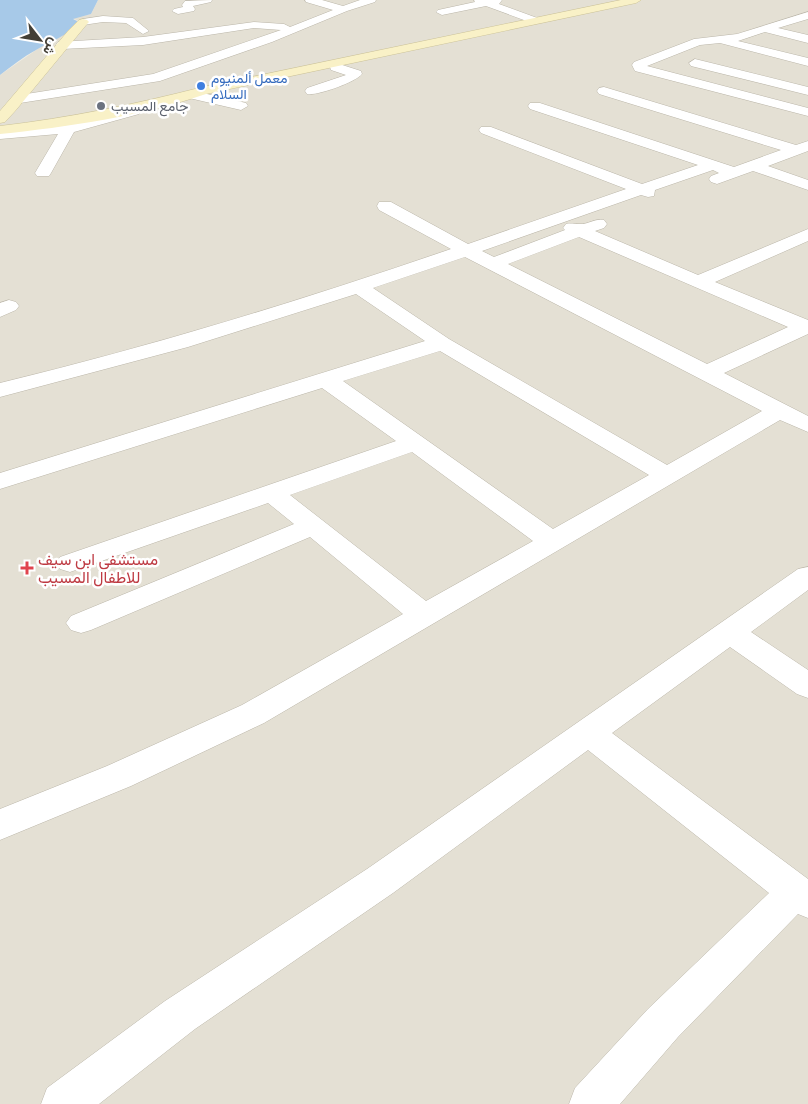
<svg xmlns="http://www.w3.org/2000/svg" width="808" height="1104" font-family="Cabin,Vazirmatn,sans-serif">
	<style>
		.residential { fill: #e4e0d4 }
		.water { fill: #a7c9e8 }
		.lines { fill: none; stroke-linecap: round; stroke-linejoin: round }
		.street-casing { stroke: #bbb6a9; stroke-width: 1 }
		.secondary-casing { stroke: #ccc399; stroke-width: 1 }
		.street { fill: #fff; fill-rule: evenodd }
		.secondary { fill: #f9f1c7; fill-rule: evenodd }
		.shop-dot { fill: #3f7fe0; stroke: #fff; stroke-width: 2 }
		.worship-dot { fill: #6b7280; stroke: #fff; stroke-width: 2 }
		.health-dot { fill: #e0444e; stroke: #fff; stroke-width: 2 }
		.labels { text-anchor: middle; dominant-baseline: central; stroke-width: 5; stroke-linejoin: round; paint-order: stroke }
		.far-shop-label { font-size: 14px; fill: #366cbe; stroke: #fff; text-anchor: start }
		.far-worship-label { font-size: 14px; fill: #5b616d; stroke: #fff; text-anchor: start }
		.health-label { font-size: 16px; fill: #be3a42; stroke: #fff; text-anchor: start }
	</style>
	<rect width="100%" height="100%" fill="#f1eee5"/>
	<!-- residential -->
	<polygon class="residential" points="98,0 808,0 808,1104 0,1104 0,75 78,21 73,18 91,14"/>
	<!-- water -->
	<path class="water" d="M0 0H98L91 14 73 19 79 22C67 36 51 41 36 50 23 57 12 66 0 75Z"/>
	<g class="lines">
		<defs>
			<g id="street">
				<polygon points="212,0 211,2 193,6 195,9 194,11 178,14 172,11 174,9 183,7 182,5 185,1"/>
				<polygon points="305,0 322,0 343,6 360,0 376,0 375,2 347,11 272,42 160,81 20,103 13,99 20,95 153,74 281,30 254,28 143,45 62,49 58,48 56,45 58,42 143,37 254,22 284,24 290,27 333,10 306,2"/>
				<polygon points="474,0 502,0 499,4 540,19 542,21 540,23 532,23 486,6 442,15 436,12 438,10 475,2"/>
				<polygon points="808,12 808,19 778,28 808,35 808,43 765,32 738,41 808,58 808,66 720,43 700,45 647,66 808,108 808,116 635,71 632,65 634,62 694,39 737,34"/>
				<polygon points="103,16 133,18 149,31 143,34 126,23 103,22 83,25 77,22 83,19"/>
				<polygon points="695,59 808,87 808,95 691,66 689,63"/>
				<path d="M336 63 361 71 362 74C356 82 317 96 307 94L305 91 307 88 346 75 331 70 330 67Z"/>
				<path d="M604 87 796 145 808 141V151L768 166 808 180V190L753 171 717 184 711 182 709 179 711 176 719 173 713 170 655 190 654 196 648 197 641 195 482 251 494 257 565 230 563 228 566 224C571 223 573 224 579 224 588 225 594 218 604 220L607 224 604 228 595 231 698 275 808 229V241L715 282 808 320V334L724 373 808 416V432L780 420 264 723 131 786 0 840V809L107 766 242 705 403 614 310 537 91 630 81 633 71 630 66 623 71 616 294 524 268 503 70 572 60 569 56 563 60 557 396 441 322 388 0 489V473L425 341 356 294 188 347 0 397V383C153 346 303 300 451 249L379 210 377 206 379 202H391L468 244 626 189 481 133 479 130 481 127H491L642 184 698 165 530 109 528 106 530 103H540L734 167 781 150 599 94 597 91 599 88ZM579 237 788 327 707 364 508 264ZM465 257 762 411 667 465 449 339 373 288ZM440 351 649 475 553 529 343 381ZM412 452 533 541 426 601 290 495Z"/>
				<polygon points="194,91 246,103 248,106 241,110 189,98 187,95"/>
				<polygon points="134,107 141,111 139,114 74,132 51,173 49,176 37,176 35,173 58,134 0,139 0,131 67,125"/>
				<polygon points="9,300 16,302 19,306 16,310 0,317 0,303"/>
				<polygon points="808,567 808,590 751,632 808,670 808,698 797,694 730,647 612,733 808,879 808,918 798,914 678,1037 620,1104 569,1104 575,1088 648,1009 769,893 588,750 393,893 195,1029 99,1104 41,1104 47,1088 165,1001 367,869 798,569"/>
			</g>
			<g id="secondary">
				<path d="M621 0H641L636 3 206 94C141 116 68 127 0 134V126C69 118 136 104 203 87Z"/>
				<polygon points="83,19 87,20 89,22 87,24 16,110 5,122 0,123 0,111 68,31 79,20"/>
			</g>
		</defs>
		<!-- street casing -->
		<use href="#street" class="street-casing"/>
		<!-- secondary casing -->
		<use href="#secondary" class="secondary-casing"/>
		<!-- street -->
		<use href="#street" class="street"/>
		<!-- secondary -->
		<use href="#secondary" class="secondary"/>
	</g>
	<!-- markers -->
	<circle class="shop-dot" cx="201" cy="86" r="5"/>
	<circle class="worship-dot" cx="101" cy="106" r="5"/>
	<path class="health-dot" d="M24.5 560.5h5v5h5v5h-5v5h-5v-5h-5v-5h5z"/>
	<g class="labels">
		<!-- far-shop labels -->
		<g class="far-shop-label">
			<text x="211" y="78">معمل ألمنيوم<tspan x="211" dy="16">السلام</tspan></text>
		</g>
		<!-- far-worship labels -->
		<g class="far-worship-label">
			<text x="111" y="106">جامع المسيب</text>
		</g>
		<!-- health labels -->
		<g class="health-label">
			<text x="38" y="559">مستشفى ابن سيف<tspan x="38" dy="18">للاطفال المسيب</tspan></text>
		</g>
	</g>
	<!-- north arrow -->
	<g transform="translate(40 40) rotate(121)" stroke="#ffffff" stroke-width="4" paint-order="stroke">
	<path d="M0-4L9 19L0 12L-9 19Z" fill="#433f36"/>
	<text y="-8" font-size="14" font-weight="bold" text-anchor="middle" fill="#433f36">ش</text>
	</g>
</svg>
